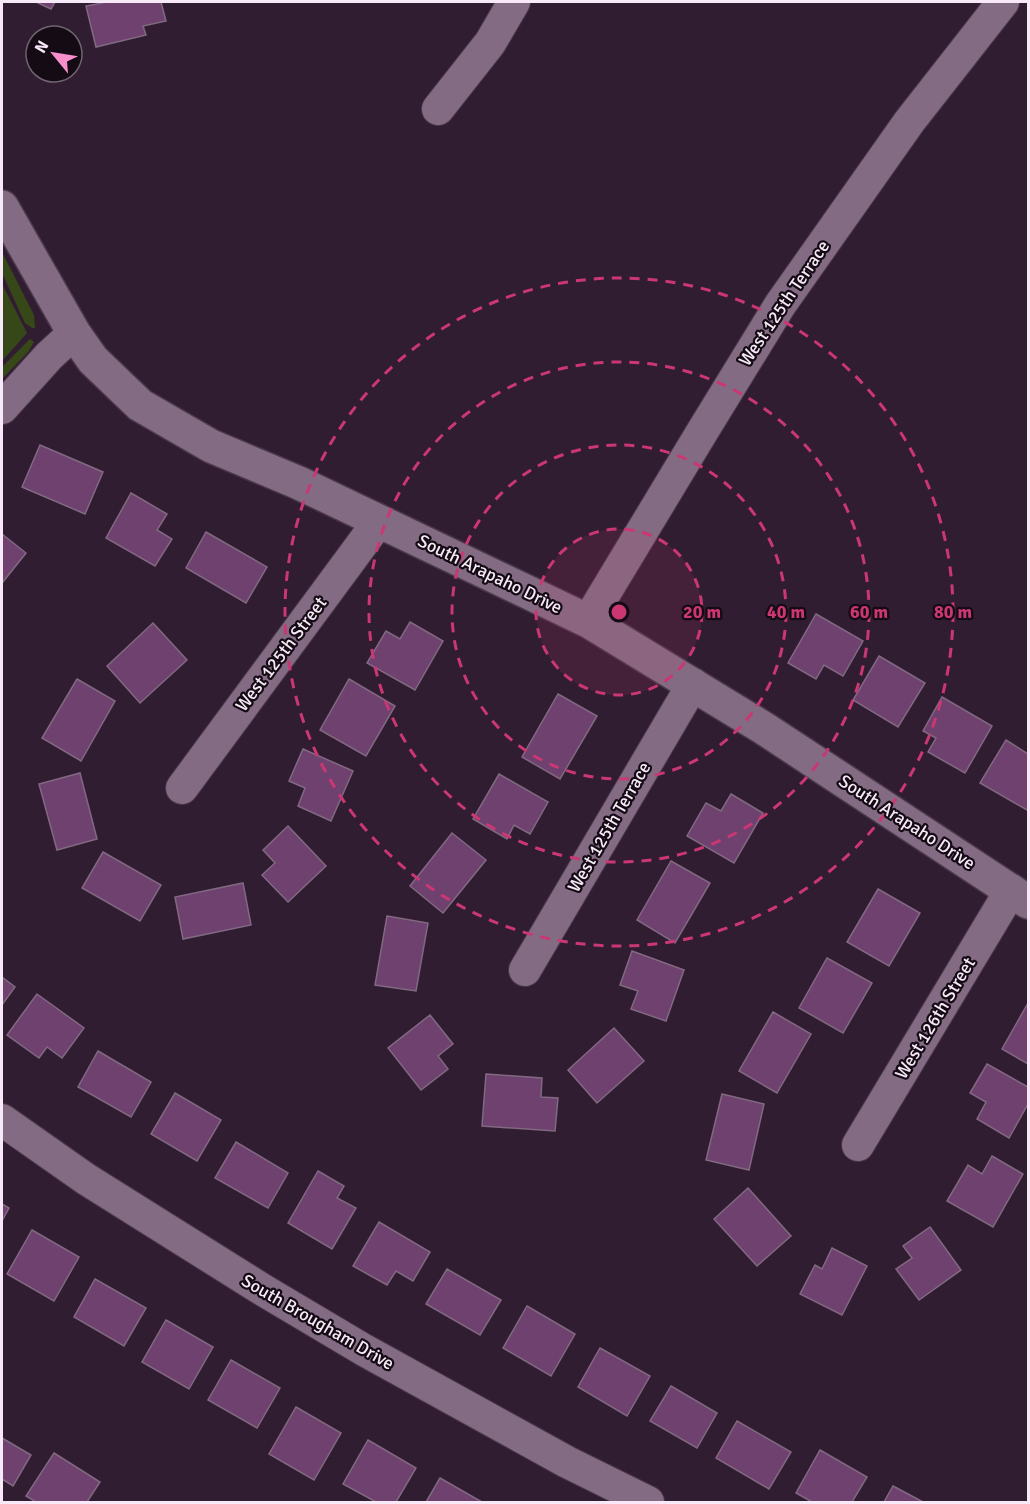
<svg xmlns="http://www.w3.org/2000/svg" width="1030" height="1504" font-family="Signika,sans-serif">
	<style>
		.green { fill: #364817 }
		.building { fill: #6e416f; stroke: #816981; stroke-width: 1.5 }
		.lines { fill: none; stroke-linecap: round; stroke-linejoin: round }
		.minor-casing { stroke: #4a384a; stroke-width: 34 }
		.tertiary-casing { stroke: #4a384a; stroke-width: 36 }
		.minor { stroke: #836b83; stroke-width: 32 }
		.tertiary { stroke: #836b83; stroke-width: 33 }
		.ring { fill: none; stroke: #ca3772; stroke-width: 3; stroke-dasharray: 10 8 }
		.labels { text-anchor: middle; dominant-baseline: central; stroke-width: 4.5; stroke-linejoin: round; paint-order: stroke }
		.street-label { font-size: 18px; fill: #f7e9f7; stroke: #140b14 }
		.centre { fill: #ca3772; stroke: #140b14; stroke-width: 3 }
		.ring-label { font-size: 18px; text-anchor: middle; font-weight: bold; fill: #ca3772; stroke: #140b14; stroke-width: 4.5; stroke-linejoin: round; paint-order: stroke }
	</style>
	<rect width="100%" height="100%" fill="#311d32"/>
	<!-- green -->
	<g class="green">
		<polygon points="2,252 34,315 35,328 32,328 25,323 2,273"/>
		<polygon points="2,284 27,333 2,361 2,283"/>
		<polygon points="30,339 34,342 28,352 2,379 2,367"/>
	</g>
	<!-- building -->
	<g class="building">
		<polygon points="36,2 55,2 51,9"/>
		<polygon points="107,2 161,2 166,21 143,26 146,35 96,47 86,6"/>
		<polygon points="40,445 103,472 85,514 22,487"/>
		<polygon points="131,493 167,514 157,530 172,539 155,566 106,538"/>
		<polygon points="206,532 267,567 246,603 186,568"/>
		<polygon points="2,534 26,553 2,583"/>
		<polygon points="816,614 863,641 843,676 824,665 816,679 788,663"/>
		<polygon points="410,622 443,641 415,690 367,663 386,631 400,639"/>
		<polygon points="153,623 187,660 140,703 107,666"/>
		<polygon points="879,656 925,683 898,727 853,700"/>
		<polygon points="77,679 115,701 81,761 42,738"/>
		<polygon points="349,679 395,706 366,756 320,730"/>
		<polygon points="558,694 597,716 560,779 522,757"/>
		<polygon points="942,697 992,726 965,773 928,752 936,738 923,731"/>
		<polygon points="1006,740 1028,754 1028,808 1027,810 980,783"/>
		<polygon points="303,749 353,771 331,821 298,806 305,788 289,781"/>
		<polygon points="80,773 97,839 57,850 39,784"/>
		<polygon points="499,774 548,802 530,834 514,825 507,839 473,819"/>
		<polygon points="731,794 763,813 734,863 687,836 706,803 721,811"/>
		<polygon points="288,826 326,866 288,902 262,875 275,863 263,850"/>
		<polygon points="452,833 486,860 443,913 410,886"/>
		<polygon points="103,852 161,885 140,921 82,888"/>
		<polygon points="671,861 710,883 675,943 637,920"/>
		<polygon points="243,883 251,925 183,939 175,897"/>
		<polygon points="878,889 920,913 889,966 847,942"/>
		<polygon points="387,916 428,923 416,991 375,985"/>
		<polygon points="632,951 684,970 666,1021 631,1009 638,991 620,985"/>
		<polygon points="827,958 872,983 843,1033 799,1008"/>
		<polygon points="2,977 15,987 2,1005"/>
		<polygon points="37,994 84,1028 62,1058 47,1047 39,1058 7,1035"/>
		<polygon points="1028,1003 1028,1064 1002,1049"/>
		<polygon points="773,1012 811,1034 777,1093 739,1071"/>
		<polygon points="430,1015 453,1044 438,1056 448,1069 421,1090 388,1048"/>
		<polygon points="614,1028 644,1061 597,1103 568,1070"/>
		<polygon points="98,1051 151,1082 131,1117 78,1087"/>
		<polygon points="987,1064 1028,1087 1028,1104 1009,1138 977,1119 986,1102 970,1093"/>
		<polygon points="486,1074 542,1078 541,1097 558,1098 555,1131 482,1126"/>
		<polygon points="175,1093 221,1120 197,1161 151,1134"/>
		<polygon points="722,1094 764,1104 749,1170 706,1160"/>
		<polygon points="236,1142 288,1173 268,1208 215,1178"/>
		<polygon points="992,1156 1023,1174 993,1227 947,1201 968,1165 982,1174"/>
		<polygon points="318,1171 344,1186 337,1198 356,1208 332,1249 288,1223"/>
		<polygon points="748,1188 791,1236 757,1266 714,1219"/>
		<polygon points="2,1204 9,1208 2,1221"/>
		<polygon points="379,1222 430,1252 413,1281 396,1271 387,1285 353,1266"/>
		<polygon points="930,1227 961,1270 919,1300 896,1269 912,1258 903,1246"/>
		<polygon points="32,1230 79,1257 54,1301 7,1274"/>
		<polygon points="832,1248 867,1266 842,1315 800,1294 815,1265 822,1269"/>
		<polygon points="447,1269 501,1300 480,1335 426,1304"/>
		<polygon points="95,1279 146,1308 124,1346 74,1317"/>
		<polygon points="527,1306 575,1334 551,1376 503,1348"/>
		<polygon points="166,1320 213,1347 189,1389 142,1362"/>
		<polygon points="600,1348 650,1376 627,1416 578,1387"/>
		<polygon points="231,1360 280,1388 257,1428 208,1400"/>
		<polygon points="671,1386 717,1413 697,1448 650,1421"/>
		<polygon points="296,1407 341,1433 314,1480 269,1454"/>
		<polygon points="737,1421 791,1452 769,1489 716,1458"/>
		<polygon points="2,1438 31,1455 13,1486 2,1479"/>
		<polygon points="368,1440 416,1468 396,1502 376,1502 343,1484"/>
		<polygon points="820,1450 867,1477 852,1502 812,1502 796,1493"/>
		<polygon points="54,1453 100,1482 87,1502 36,1502 26,1496"/>
		<polygon points="440,1478 482,1502 426,1502"/>
		<polygon points="893,1486 923,1502 884,1502"/>
	</g>
	<g class="lines">
		<defs>
			<g id="minor">
				<polyline points="438,109 490,43 514,2"/>
				<polyline points="2,408 49,356 74,333"/>
				<polyline points="588,621 702,432 780,305 909,122 1003,2"/>
				<polyline points="182,788 379,521"/>
				<polyline points="525,970 693,684"/>
				<polyline points="2,1120 86,1179 263,1290 364,1350 567,1462 648,1502"/>
				<polyline points="858,1145 1011,890"/>
			</g>
			<polyline id="tertiary" points="2,207 74,333 93,360 140,405 211,446 299,483 588,621 765,729 1028,902"/>
		</defs>
		<!-- minor casing -->
		<use href="#minor" class="minor-casing"/>
		<!-- tertiary casing -->
		<use href="#tertiary" class="tertiary-casing"/>
		<!-- minor -->
		<use href="#minor" class="minor"/>
		<!-- tertiary -->
		<use href="#tertiary" class="tertiary"/>
	</g>
	<!-- distance rings -->
	<circle cx="619" cy="612" r="83" fill="#ca3772" fill-opacity=".12"/>
	<g class="ring">
		<circle cx="619" cy="612" r="83"/>
		<circle cx="619" cy="612" r="167"/>
		<circle cx="619" cy="612" r="250"/>
		<circle cx="619" cy="612" r="334"/>
	</g>
	<g class="labels">
		<!-- street labels -->
		<g class="street-label">
			<text transform="translate(784 303) rotate(-56)">West 125th Terrace</text>
			<text transform="translate(490 574) rotate(26)">South Arapaho Drive</text>
			<text transform="translate(281 654) rotate(-53)">West 125th Street</text>
			<text transform="translate(907 822) rotate(33)">South Arapaho Drive</text>
			<text transform="translate(609 827) rotate(-60)">West 125th Terrace</text>
			<text transform="translate(935 1018) rotate(-59)">West 126th Street</text>
			<text transform="translate(318 1322) rotate(30)">South Brougham Drive</text>
		</g>
	</g>
	<circle cx="619" cy="612" r="9" class="centre"/>
	<g class="ring-label">
		<text x="702" y="618">20 m</text>
		<text x="786" y="618">40 m</text>
		<text x="869" y="618">60 m</text>
		<text x="953" y="618">80 m</text>
	</g>
	<!-- border -->
	<rect width="1030" height="1504" fill="none" stroke="#f7e9f7" stroke-width="6"/>
	<!-- north arrow -->
	<g transform="translate(54 54) rotate(300)"><circle r="28" fill="#140b14" stroke="#6f646f" stroke-width="1.5"/>
	<path d="M0-4.5L10 22L0 15L-10 22Z" fill="#f98fca"/>
	<text y="-9" font-size="16" font-weight="bold" text-anchor="middle" fill="#f7e9f7">N</text>
	</g>
</svg>
